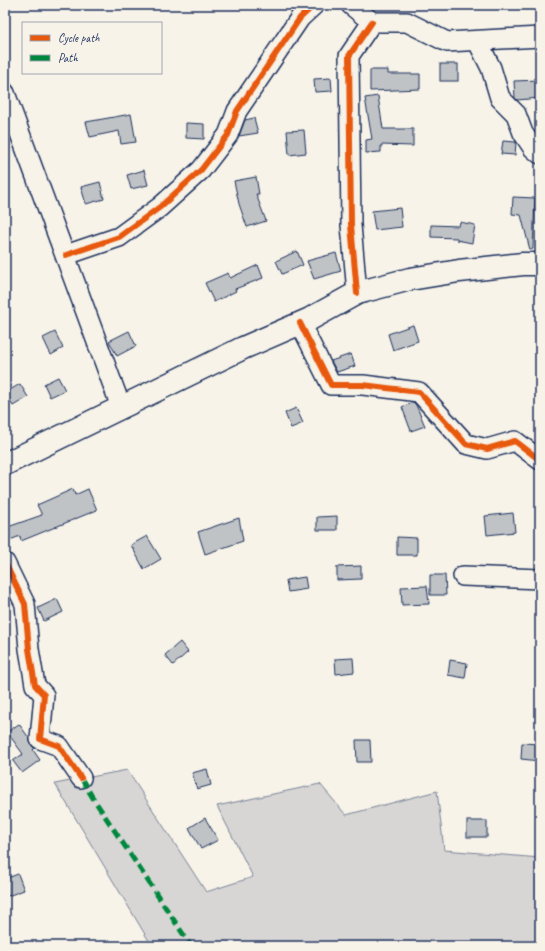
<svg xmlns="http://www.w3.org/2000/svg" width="545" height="951" font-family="Caveat,sans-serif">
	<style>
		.green { fill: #d7d6d4; stroke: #798299 }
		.building { fill: #c0c3c5; stroke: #1b2f5e }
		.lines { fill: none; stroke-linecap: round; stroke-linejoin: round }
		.minor-casing { stroke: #1b2f5e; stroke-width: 22 }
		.major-casing { stroke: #1b2f5e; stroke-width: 25 }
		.minor { stroke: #f7f3e8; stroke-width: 19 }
		.major { stroke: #f7f3e8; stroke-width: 22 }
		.quiet { stroke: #00873e; stroke-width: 5; stroke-dasharray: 10 5; stroke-linecap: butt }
		.cycleway-casing { stroke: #f7f3e8; stroke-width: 8 }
		.cycleway { stroke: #e8590c; stroke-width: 6 }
	</style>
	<rect width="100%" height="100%" fill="#f7f3e8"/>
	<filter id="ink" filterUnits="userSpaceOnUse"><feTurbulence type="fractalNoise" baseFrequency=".025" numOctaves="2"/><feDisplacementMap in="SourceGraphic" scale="8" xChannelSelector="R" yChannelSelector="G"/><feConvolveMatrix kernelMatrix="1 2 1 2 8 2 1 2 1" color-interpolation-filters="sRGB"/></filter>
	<g filter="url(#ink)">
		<!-- green -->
		<polygon class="green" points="127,770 206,892 253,877 217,806 320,784 346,815 437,791 444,850 540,858 540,946 152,946 55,784"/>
		<!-- building -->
		<g class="building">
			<rect x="440" y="64" width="18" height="17"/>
			<polygon points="370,70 388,70 388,74 420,74 420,89 370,91"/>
			<polygon points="331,78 332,91 315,92 314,79"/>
			<polygon points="539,80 540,98 517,100 515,98 514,81"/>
			<polygon points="378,96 383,129 413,129 413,146 381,145 381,152 366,153 366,140 372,139 365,98"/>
			<polygon points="131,114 136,142 121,144 119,131 90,137 86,122"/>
			<polygon points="254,118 258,133 239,136 245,120"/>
			<polygon points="186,123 204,124 204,139 186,138"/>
			<polygon points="304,130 306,153 289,155 287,131"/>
			<polygon points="503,141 516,142 515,155 501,154"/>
			<polygon points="144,170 148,185 131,189 127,175"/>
			<polygon points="256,177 259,194 256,194 266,221 247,227 239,204 234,181"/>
			<polygon points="100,182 104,199 86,204 81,187"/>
			<polygon points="513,197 535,198 533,249 530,250 521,215 512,214"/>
			<polygon points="400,208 402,227 375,230 372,211"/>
			<polygon points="460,222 475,225 472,243 457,240 457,238 431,237 431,225 459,226"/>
			<polygon points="297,251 303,265 282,274 276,261"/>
			<polygon points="336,253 341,271 314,279 307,261"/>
			<polygon points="258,265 263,278 235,289 236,291 214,302 205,283 228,273 230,278"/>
			<polygon points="413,325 418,341 393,350 388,334"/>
			<polygon points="129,331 136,346 117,356 109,341"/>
			<polygon points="55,332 63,348 51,355 43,338"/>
			<polygon points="351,354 355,366 337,372 331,361"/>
			<polygon points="58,377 65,390 50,397 44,384"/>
			<polygon points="20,384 28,397 13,406 5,393"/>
			<polygon points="413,402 416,405 425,426 411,431 402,407"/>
			<polygon points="296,408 303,423 291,428 285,413"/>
			<polygon points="73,489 75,495 88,489 97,510 21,541 20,536 5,542 5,528 42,515 37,505"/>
			<polygon points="513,513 515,532 487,535 485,516"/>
			<polygon points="337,516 337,530 317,530 317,517"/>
			<polygon points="239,518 243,541 205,554 198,532"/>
			<polygon points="147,536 161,559 144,569 131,545"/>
			<polygon points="397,537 417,538 417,555 397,555"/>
			<polygon points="361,566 361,579 337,580 337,567"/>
			<polygon points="430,575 445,575 446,595 430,595"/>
			<polygon points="305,577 307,589 288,592 286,580"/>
			<polygon points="427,586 429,604 402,605 401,587"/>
			<polygon points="57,599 63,612 44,621 38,608"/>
			<polygon points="180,642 188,652 173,665 165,655"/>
			<polygon points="353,658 354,672 336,674 335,659"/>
			<polygon points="450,660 467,663 465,678 448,675"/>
			<polygon points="19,724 29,738 31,744 35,748 33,750 40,760 22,773 13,761 23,754 7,732"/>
			<polygon points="356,740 370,740 371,762 357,762"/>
			<polygon points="522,743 540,744 540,761 521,759"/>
			<polygon points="207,769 211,785 197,789 192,773"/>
			<polygon points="205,818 218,840 201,849 189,828"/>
			<rect x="467" y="821" width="20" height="16"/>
			<polygon points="18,874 24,890 5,897 5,879"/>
		</g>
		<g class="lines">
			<defs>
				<g id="minor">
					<polyline points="351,5 372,22 407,22 447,42 540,37"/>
					<polyline points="478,42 491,68 500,98 516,114 523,133 533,148 540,154"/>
					<polyline points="5,93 121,407"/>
					<polyline points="66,255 119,237 160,207 201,170 228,135 237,111 300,18 314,5"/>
					<polyline points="357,293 351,225 349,56 372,22"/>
					<polyline points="300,323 331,385 363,385 419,392 466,444 487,449 515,441 540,460"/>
					<polyline points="5,563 25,604 29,649 35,685 44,695 40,739 59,746 81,778"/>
					<polyline points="463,576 540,579"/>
				</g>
				<polyline id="major" points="5,464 243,348 310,319 357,293 410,279 459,271 523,264 540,264"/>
			</defs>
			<!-- minor casing -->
			<use href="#minor" class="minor-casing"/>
			<!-- major casing -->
			<use href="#major" class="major-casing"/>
			<!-- minor -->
			<use href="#minor" class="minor"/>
			<!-- major -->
			<use href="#major" class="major"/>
			<!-- quiet -->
			<polyline class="quiet" points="81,778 93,798 191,946"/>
			<defs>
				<g id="cycleway">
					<polyline points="66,255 119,237 160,207 201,170 228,135 237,111 300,18 314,5"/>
					<polyline points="357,293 351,225 349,56 372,22"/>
					<polyline points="300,323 331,385 363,385 419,392 466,444 487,449 515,441 540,460"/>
					<polyline points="5,563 25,604 29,649 35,685 44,695 40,739 59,746 81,778"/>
				</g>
			</defs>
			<!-- cycleway casing -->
			<use href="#cycleway" class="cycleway-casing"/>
			<!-- cycleway -->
			<use href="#cycleway" class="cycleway"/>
		</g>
	</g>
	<!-- margin -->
	<rect width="545" height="951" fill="none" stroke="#f7f3e8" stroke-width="20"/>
	<rect x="10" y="10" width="525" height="931" fill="none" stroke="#1b2f5e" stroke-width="1.5" filter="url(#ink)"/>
	<!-- legend -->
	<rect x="22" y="22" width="140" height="52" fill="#f7f3e8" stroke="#9fa5b1"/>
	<rect x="30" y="35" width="20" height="6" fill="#e8590c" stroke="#9fa5b1"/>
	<text x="58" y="42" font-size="12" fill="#1b2f5e">Cycle path</text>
	<rect x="30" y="55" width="20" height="6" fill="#00873e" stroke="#9fa5b1"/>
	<text x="58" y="62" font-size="12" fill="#1b2f5e">Path</text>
</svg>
